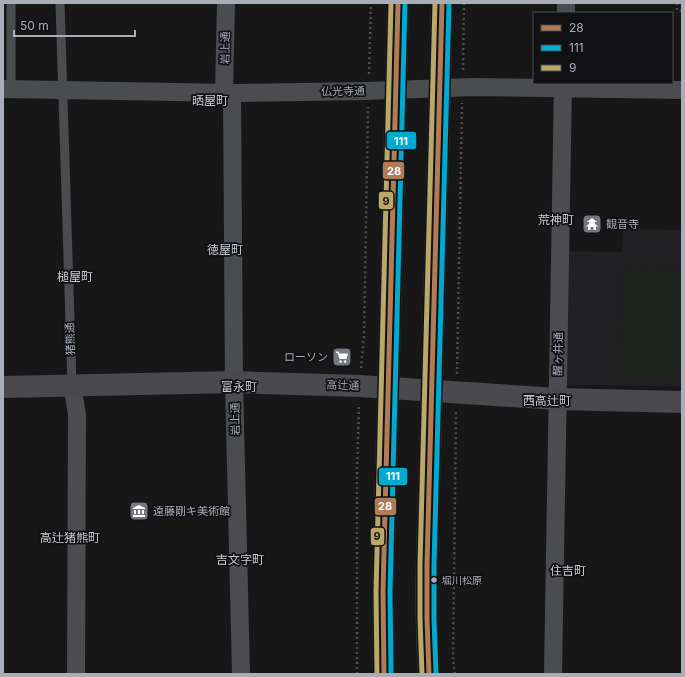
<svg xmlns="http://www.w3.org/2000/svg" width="685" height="677" font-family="Inter,'Noto Sans JP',sans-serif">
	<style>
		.built { fill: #212123 }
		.green { fill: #1d241e }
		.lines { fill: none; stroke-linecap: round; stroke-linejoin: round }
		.path { stroke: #4d4e52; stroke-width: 2.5; stroke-dasharray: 2 3; stroke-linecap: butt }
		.lane { stroke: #4b4c50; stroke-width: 9 }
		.street { stroke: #4b4c50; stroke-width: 18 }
		.secondary { stroke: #4a4a4e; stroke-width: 22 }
		.primary { stroke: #4d4f52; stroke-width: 22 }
		.bus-1-casing { stroke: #111113; stroke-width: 8 }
		.bus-2-casing { stroke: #111113; stroke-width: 8 }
		.bus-3-casing { stroke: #111113; stroke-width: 8 }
		.bus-1 { stroke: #b07c57; stroke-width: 5 }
		.bus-2 { stroke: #00a9ce; stroke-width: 5 }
		.bus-3 { stroke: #b9a86a; stroke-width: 5 }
		.bus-dot { fill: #a8adb8; stroke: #111113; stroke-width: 1.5 }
		.labels { text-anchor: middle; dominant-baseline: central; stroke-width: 3.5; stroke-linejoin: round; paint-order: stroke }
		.bus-label { font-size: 10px; fill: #a8adb8; stroke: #111113; text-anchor: start }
		.street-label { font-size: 11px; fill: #a8adb8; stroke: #111113 }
		.poi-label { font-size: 11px; fill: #a8adb8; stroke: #111113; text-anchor: start }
		.neighbourhood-label { font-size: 12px; fill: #c9ccd4; stroke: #111113 }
		.line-badge { stroke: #111113; stroke-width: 1.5 }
		.badge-label { font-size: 11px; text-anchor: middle; font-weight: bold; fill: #fff }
		.pale-badge-label { font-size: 11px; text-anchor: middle; font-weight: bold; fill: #111 }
	</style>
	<rect width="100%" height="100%" fill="#171717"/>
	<!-- built -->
	<polygon class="built" points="623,229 682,230 682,386 562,385 564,251 622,252"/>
	<!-- green -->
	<polygon class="green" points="623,269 682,270 682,379 622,379"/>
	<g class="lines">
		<!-- path -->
		<g class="path">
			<polyline points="677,3 677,10 682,11"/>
			<polyline points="463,70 464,3"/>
			<polyline points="369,74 371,3"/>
			<polyline points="361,368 364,336 368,107"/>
			<polyline points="457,374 462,103"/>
			<polyline points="357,674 357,472 359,405"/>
			<polyline points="455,674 453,660 456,411"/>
		</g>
		<!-- lane -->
		<g class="lane">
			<polyline points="60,3 72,385"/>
			<polyline points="11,89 11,4"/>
		</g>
		<!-- street -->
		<g class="street">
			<polyline points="566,13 566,3"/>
			<polyline points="3,89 232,93 365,91 473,87 682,90"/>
			<polyline points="224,92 226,3"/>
			<polyline points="232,93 234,382 241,674"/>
			<polyline points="72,385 77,414 76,674"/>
			<polyline points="553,674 563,83"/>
		</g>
		<!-- secondary -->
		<polyline class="secondary" points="3,387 234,382 360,386 557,399 682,402"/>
		<!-- primary -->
		<g class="primary">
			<polyline points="384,674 383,592 398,3"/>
			<path d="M429 674C424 601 428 528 430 455 433 304 439 154 442 3"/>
		</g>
		<defs>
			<g id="bus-1">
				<polyline points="384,674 383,592 398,3"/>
				<polyline points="429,674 427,619 427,564 442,3"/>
			</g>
			<g id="bus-2">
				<polyline points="391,674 390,592 405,3"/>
				<polyline points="436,674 434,619 434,565 449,3"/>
			</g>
			<g id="bus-3">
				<polyline points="377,674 376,592 391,3"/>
				<polyline points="422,674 420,619 420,564 435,3"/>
			</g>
		</defs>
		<!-- bus-1 casing -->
		<use href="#bus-1" class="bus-1-casing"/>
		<!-- bus-2 casing -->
		<use href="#bus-2" class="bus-2-casing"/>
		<!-- bus-3 casing -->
		<use href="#bus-3" class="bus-3-casing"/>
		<!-- bus-1 -->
		<use href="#bus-1" class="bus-1"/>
		<!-- bus-2 -->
		<use href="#bus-2" class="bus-2"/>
		<!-- bus-3 -->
		<use href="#bus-3" class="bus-3"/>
	</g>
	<!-- icons -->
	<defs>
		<symbol id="temple-square" viewBox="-11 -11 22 22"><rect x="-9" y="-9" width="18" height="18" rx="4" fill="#757880" stroke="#111113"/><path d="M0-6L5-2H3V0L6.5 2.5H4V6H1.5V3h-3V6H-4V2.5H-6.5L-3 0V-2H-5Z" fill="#fff"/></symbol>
		<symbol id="supermarket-square" viewBox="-11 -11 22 22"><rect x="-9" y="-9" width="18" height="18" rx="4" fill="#757880" stroke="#111113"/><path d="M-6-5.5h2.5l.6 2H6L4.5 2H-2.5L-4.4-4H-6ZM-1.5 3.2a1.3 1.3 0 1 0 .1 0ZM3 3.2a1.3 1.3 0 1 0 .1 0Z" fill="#fff"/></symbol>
		<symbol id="museum-square" viewBox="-11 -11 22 22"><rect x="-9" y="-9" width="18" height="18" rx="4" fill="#757880" stroke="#111113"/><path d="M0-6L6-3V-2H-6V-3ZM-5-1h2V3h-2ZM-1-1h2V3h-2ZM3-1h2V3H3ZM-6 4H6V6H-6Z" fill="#fff"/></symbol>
	</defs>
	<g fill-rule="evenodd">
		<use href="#temple-square" x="581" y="213" width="22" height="22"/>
		<use href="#supermarket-square" x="331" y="346" width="22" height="22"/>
		<use href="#museum-square" x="128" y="500" width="22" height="22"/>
	</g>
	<!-- markers -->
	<circle class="bus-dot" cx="434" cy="580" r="3.5"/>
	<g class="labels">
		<!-- bus labels -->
		<g class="bus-label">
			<text x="442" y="580">堀川松原</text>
		</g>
		<!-- street labels -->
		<g class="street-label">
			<text transform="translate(225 48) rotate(-89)">岩上通</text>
			<text transform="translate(343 91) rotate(-1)">仏光寺通</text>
			<text transform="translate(70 339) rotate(-92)">猪熊通</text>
			<text transform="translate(558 354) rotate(-89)">醒ヶ井通</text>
			<text transform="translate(343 385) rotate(2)">高辻通</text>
			<text transform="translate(235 419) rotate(-91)">岩上通</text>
		</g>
		<!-- poi labels -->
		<g class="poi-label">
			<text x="606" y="224">観音寺</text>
			<text x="328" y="357" text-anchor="end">ローソン</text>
			<text x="153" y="511">遠藤剛キ美術館</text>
		</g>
		<!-- neighbourhood labels -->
		<g class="neighbourhood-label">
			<text x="210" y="100">晒屋町</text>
			<text x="556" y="219">荒神町</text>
			<text x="225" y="249">徳屋町</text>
			<text x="75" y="276">槌屋町</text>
			<text x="239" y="386">富永町</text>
			<text x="547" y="400">西高辻町</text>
			<text x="70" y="537">高辻猪熊町</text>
			<text x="240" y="559">吉文字町</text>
			<text x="568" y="570">住吉町</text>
		</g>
	</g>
	<g class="line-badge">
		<rect x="386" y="131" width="31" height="19" rx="4" fill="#00a9ce"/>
		<rect x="382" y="161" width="23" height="19" rx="4" fill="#b07c57"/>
		<rect x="378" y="191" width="16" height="19" rx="4" fill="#b9a86a"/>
		<rect x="378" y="467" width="30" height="19" rx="4" fill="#00a9ce"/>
		<rect x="374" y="497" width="23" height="19" rx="4" fill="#b07c57"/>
		<rect x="370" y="527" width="15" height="19" rx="4" fill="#b9a86a"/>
	</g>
	<g class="badge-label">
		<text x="401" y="145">111</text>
		<text x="394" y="175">28</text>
		<text x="393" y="480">111</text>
		<text x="385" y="510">28</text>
	</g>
	<g class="pale-badge-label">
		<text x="386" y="205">9</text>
		<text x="377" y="540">9</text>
	</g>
	<!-- border -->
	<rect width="685" height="677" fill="none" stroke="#a8adb8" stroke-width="8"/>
	<!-- legend -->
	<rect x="533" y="12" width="140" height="72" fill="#111113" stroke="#4d4f55"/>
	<rect x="541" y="25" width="20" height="6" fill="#b07c57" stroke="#4d4f55"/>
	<text x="569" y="32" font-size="12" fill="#a8adb8">28</text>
	<rect x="541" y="45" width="20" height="6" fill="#00a9ce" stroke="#4d4f55"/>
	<text x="569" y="52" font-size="12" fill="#a8adb8">111</text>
	<rect x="541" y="65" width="20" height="6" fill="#b9a86a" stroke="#4d4f55"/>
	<text x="569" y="72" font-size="12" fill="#a8adb8">9</text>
	<!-- scale -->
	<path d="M14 30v6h121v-6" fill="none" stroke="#a8adb8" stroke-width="2"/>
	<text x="20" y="30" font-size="12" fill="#a8adb8" stroke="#111113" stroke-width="3" paint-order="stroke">50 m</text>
</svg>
